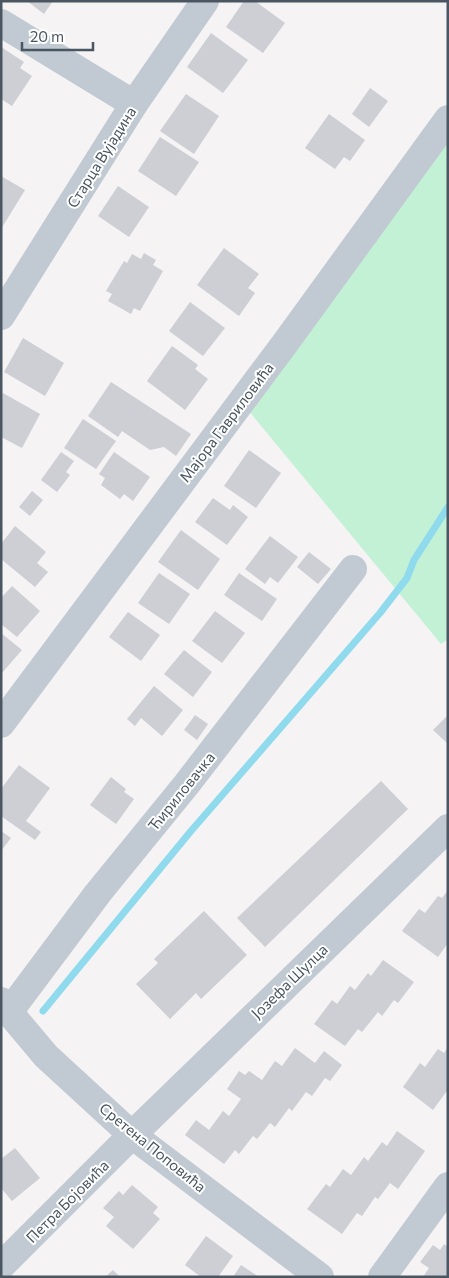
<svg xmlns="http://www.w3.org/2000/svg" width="449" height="1278" font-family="Commissioner,sans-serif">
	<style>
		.green { fill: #c3f1d5 }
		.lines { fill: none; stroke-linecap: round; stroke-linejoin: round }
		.stream { stroke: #90daee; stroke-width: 7 }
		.building { fill: #cdcfd5 }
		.street { stroke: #c1cad2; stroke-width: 28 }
		.labels { text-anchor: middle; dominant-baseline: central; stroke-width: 4; stroke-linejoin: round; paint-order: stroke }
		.street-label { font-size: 15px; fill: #4a5661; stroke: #fff }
	</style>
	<rect width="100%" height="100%" fill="#f5f3f3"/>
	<!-- green -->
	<polygon class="green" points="448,139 448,639 441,644 248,410"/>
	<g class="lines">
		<!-- stream -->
		<polyline class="stream" points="43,1011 191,831 380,613 407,578 414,560 448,507"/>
	</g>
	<!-- building -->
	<g class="building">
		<polygon points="27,1 53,1 44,14"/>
		<polygon points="244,1 255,1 285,23 263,53 226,27"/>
		<polygon points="211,33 248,60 223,93 187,67"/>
		<polygon points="1,47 24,62 20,68 32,76 12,106 1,99"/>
		<polygon points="370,88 388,101 369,127 352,114"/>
		<polygon points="186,94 219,116 194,154 160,131"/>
		<polygon points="329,114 365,140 350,161 344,157 335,169 305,148"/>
		<polygon points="160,137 199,162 176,196 138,171"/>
		<polygon points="1,176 25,190 1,229"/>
		<polygon points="118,186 149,207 129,237 98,216"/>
		<polygon points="224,248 259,274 248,288 255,293 239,316 197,285"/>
		<polygon points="144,253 156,260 153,265 163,271 140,311 134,308 131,314 108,301 112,294 106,291 124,261 127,263 132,254 141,259"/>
		<polygon points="190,302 225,328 203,356 169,331"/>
		<polygon points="23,338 64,363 45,396 4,372"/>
		<polygon points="172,346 198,365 195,369 208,379 185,410 147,381"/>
		<polygon points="111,382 191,434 176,456 164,447 150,450 122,431 118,437 88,416"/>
		<polygon points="3,393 40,414 22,448 1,437 1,396"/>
		<polygon points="83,419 116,441 96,469 64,448"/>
		<polygon points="249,450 281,473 256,508 224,486"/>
		<polygon points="61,452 74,461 66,472 70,475 57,492 41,480"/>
		<polygon points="114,452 150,477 133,501 124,494 120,499 101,485 105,478 99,474"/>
		<polygon points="32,491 43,500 30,516 19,507"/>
		<polygon points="213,498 230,510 233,505 248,517 227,545 195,522"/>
		<polygon points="15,526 46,552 37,563 48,572 35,587 1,559 1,544"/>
		<polygon points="181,530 220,559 198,590 158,562"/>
		<polygon points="270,536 298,557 278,583 270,577 265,584 245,569"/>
		<polygon points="309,552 331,569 318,584 297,567"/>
		<polygon points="159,573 190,594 169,624 138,603"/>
		<polygon points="239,573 277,599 262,621 224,595"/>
		<polygon points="12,586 40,611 17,637 1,624 1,598"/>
		<polygon points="215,611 245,633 222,663 192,641"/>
		<polygon points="128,612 160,635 141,661 109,637"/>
		<polygon points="1,633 22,650 1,674"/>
		<polygon points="184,650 212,672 193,697 164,674"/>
		<polygon points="154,686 183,710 162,736 141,718 135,726 127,719"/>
		<polygon points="195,715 208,724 197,740 184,730"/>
		<polygon points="448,715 448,744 433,730"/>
		<polygon points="19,765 50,788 26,821 41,832 35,840 1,816 1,789"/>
		<polygon points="111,777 126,789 124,792 134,799 116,824 90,805"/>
		<polygon points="381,781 408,809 265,947 237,918"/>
		<polygon points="1,831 11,838 1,851"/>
		<polygon points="448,890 448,943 438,957 402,931 419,909 425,913 438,896 442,898"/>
		<polygon points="204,911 247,955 201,999 196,993 170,1019 136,984 158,963 154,959"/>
		<polygon points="383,960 414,982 398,1003 394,1000 382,1016 378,1012 362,1032 358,1029 345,1046 314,1024 332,1000 337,1004 350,986 355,990 368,973 371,976"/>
		<polygon points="448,1047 448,1093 446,1092 433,1110 403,1087 420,1063 425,1067 438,1049 444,1053"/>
		<polygon points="295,1048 315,1063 324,1051 342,1065 330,1081 325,1078 312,1096 306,1092 292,1111 289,1108 275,1127 270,1123 257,1139 253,1136 239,1154 235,1150 224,1164 185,1135 196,1120 209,1130 223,1111 229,1116 241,1099 227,1089 239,1071 245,1075 249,1071 262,1080 275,1061 282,1066"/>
		<polygon points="397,1131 425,1151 398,1189 390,1183 378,1199 375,1197 362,1216 357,1213 342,1234 307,1209 326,1184 330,1187 343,1169 351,1175 364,1157 368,1161 382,1142 387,1146"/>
		<polygon points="15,1148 40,1178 12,1201 1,1188 1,1159"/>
		<polygon points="132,1185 158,1207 153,1213 160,1219 133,1249 106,1226 114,1217 103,1208 119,1191 123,1195"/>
		<polygon points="206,1236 233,1256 218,1277 201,1277 185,1265"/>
		<polygon points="444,1244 448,1247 448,1277 423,1277 429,1268 420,1262 433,1245 440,1250"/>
		<polygon points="241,1265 259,1277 233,1277"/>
		<polygon points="113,1270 120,1277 105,1277"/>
	</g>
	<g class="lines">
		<!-- street -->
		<g class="street">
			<polyline points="1,23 134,104"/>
			<polyline points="1,316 134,104 205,1"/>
			<polyline points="1,724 286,342 448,119"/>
			<polyline points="1,1001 9,1012 46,1056 132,1135 320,1277"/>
			<polyline points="9,1012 98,893 186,785 353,569"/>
			<polyline points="1,1266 132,1135 448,828"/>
			<polyline points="382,1277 448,1186"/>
		</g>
	</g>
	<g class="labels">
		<!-- street labels -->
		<g class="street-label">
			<text transform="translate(101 157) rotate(-58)">Старца Вујадина</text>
			<text transform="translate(226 422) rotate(-53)">Мајора Гавриловића</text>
			<text transform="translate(181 791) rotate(-51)">Ћириловачка</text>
			<text transform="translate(289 981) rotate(-44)">Јозефа Шулца</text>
			<text transform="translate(153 1147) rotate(39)">Сретена Поповића</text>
			<text transform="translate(67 1201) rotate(-45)">Петра Бојовића</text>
		</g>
	</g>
	<!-- border -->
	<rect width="449" height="1278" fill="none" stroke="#4a5661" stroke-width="5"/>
	<!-- scale -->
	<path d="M22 42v8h71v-8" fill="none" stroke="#4a5661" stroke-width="2.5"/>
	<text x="30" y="42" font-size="15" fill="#4a5661" stroke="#ffffff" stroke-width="4" paint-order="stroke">20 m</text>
</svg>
